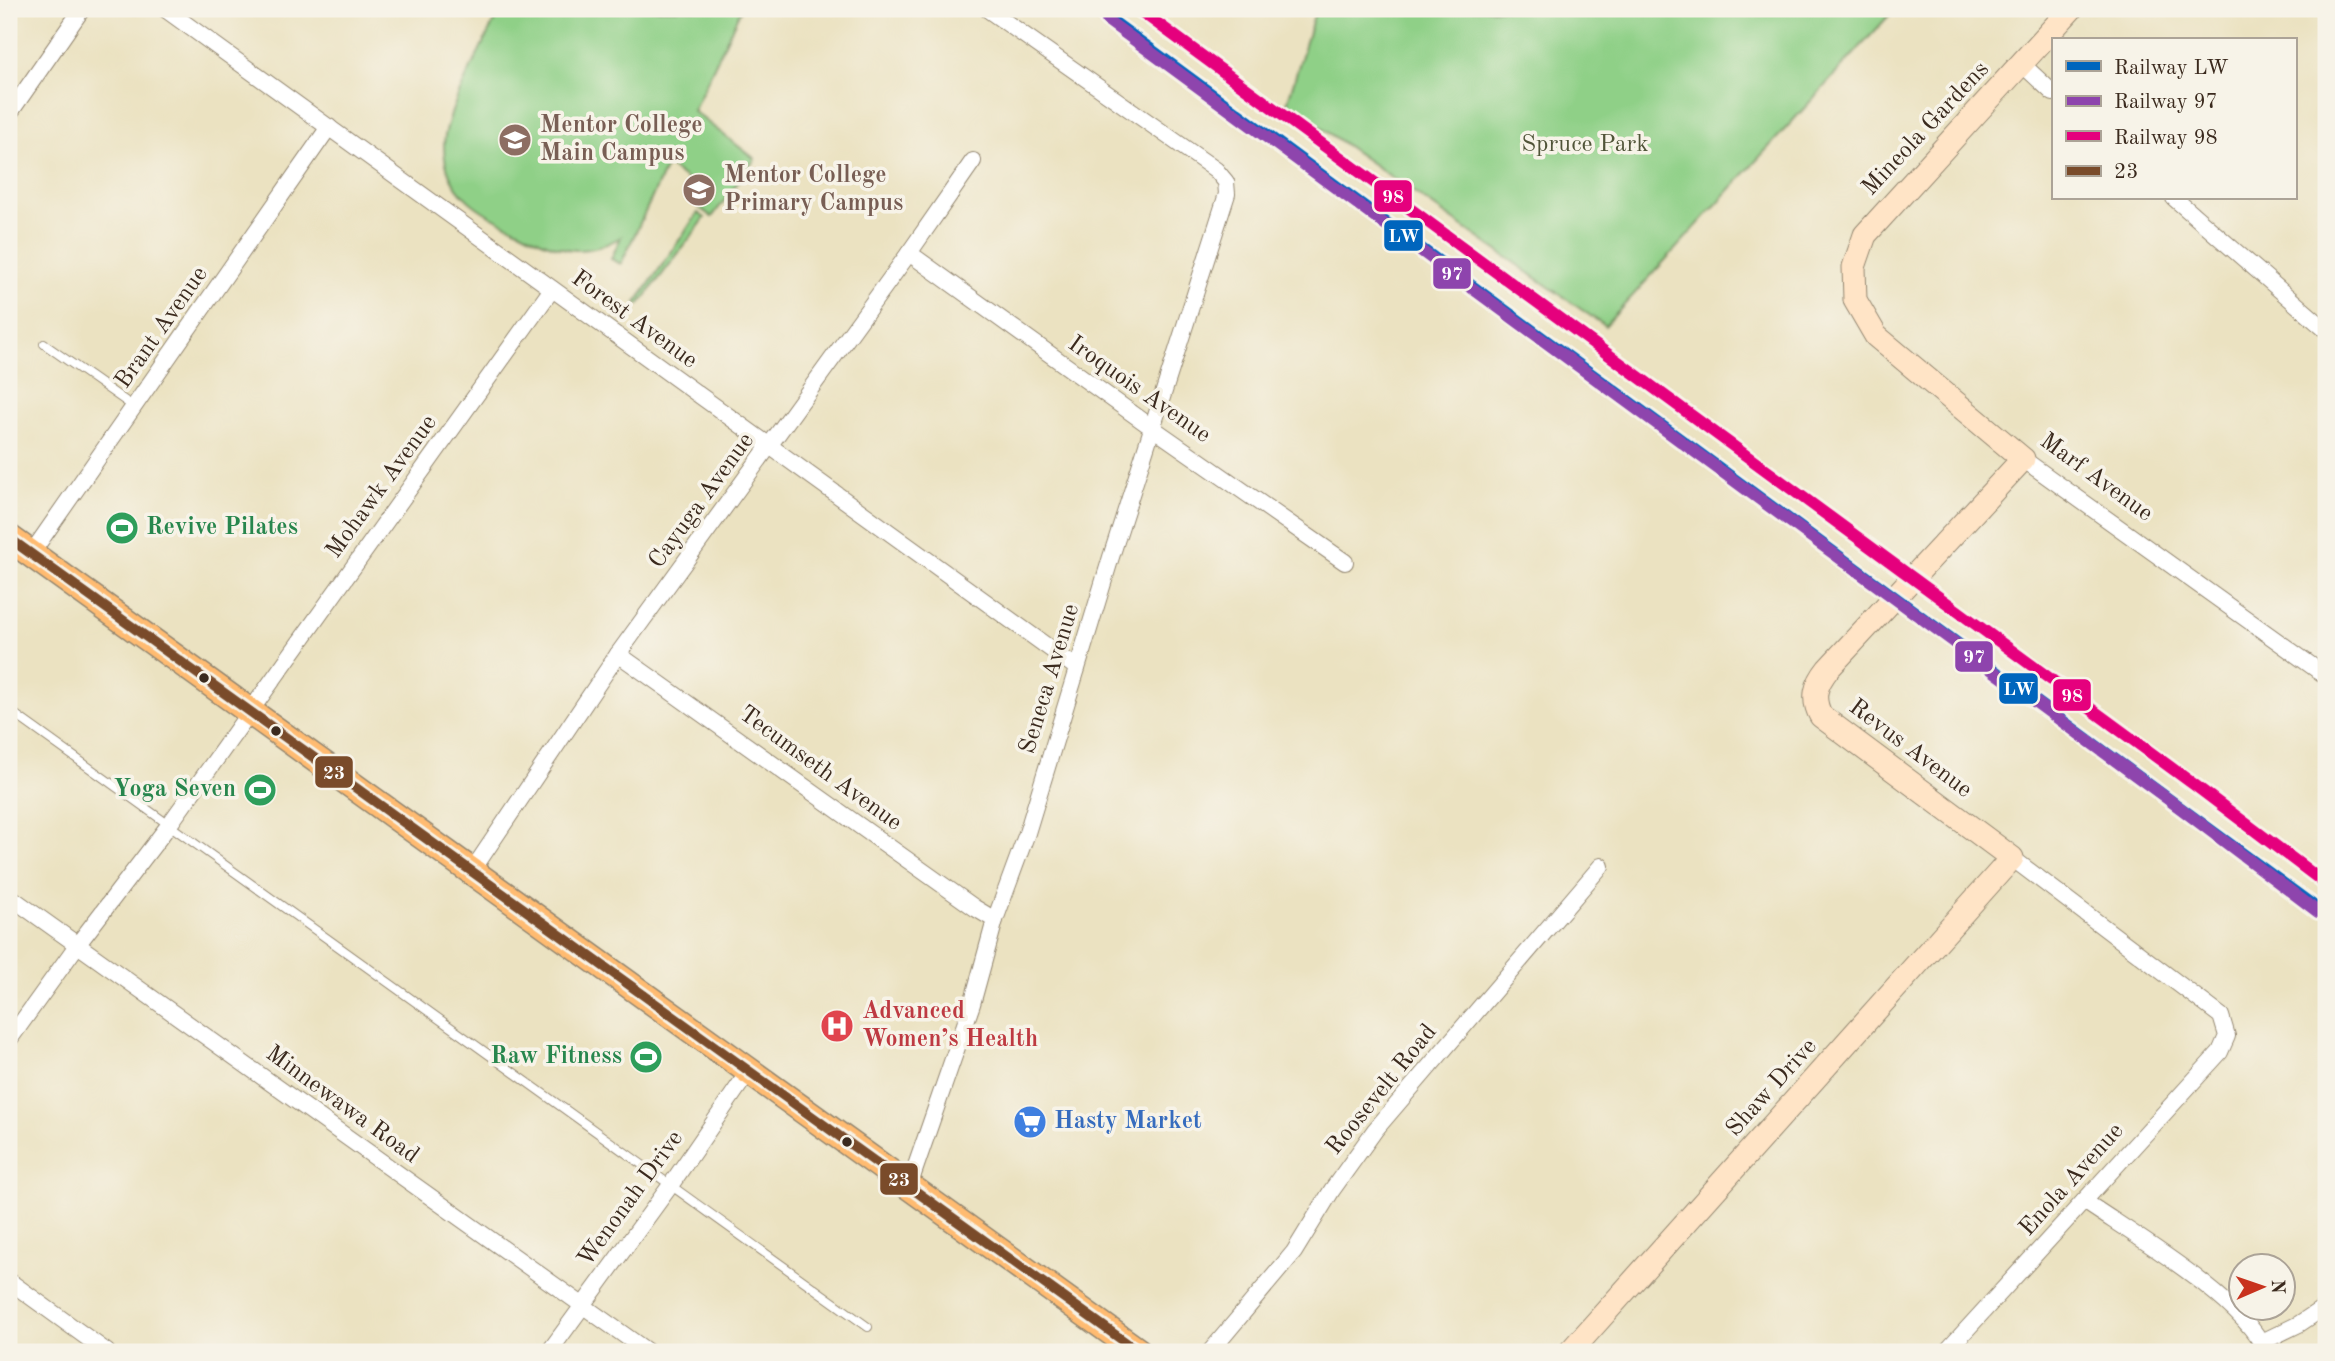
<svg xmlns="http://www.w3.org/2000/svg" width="2335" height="1361" font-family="'Old Standard TT',serif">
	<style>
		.green { fill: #8fd087; stroke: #657d52; stroke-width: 2 }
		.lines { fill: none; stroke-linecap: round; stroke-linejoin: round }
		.lane-casing { stroke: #938670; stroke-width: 10 }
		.street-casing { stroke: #938670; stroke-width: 18 }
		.secondary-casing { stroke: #938670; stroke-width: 25 }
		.primary-casing { stroke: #938670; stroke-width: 29 }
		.lane { stroke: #fff; stroke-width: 8 }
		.street { stroke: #fff; stroke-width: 16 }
		.secondary { stroke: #ffe4c6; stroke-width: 23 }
		.primary { stroke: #ffbb71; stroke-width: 26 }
		.bus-1-casing { stroke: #f7f3e8; stroke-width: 16 }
		.bus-1 { stroke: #7a4b2a; stroke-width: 10 }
		.rail-1-casing { stroke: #f7f3e8; stroke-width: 18 }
		.rail-2-casing { stroke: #f7f3e8; stroke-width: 18 }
		.rail-3-casing { stroke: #f7f3e8; stroke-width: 18 }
		.rail-1 { stroke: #0065bd; stroke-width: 12 }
		.rail-2 { stroke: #8e44ad; stroke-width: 12 }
		.rail-3 { stroke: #e5007d; stroke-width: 12 }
		.bus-dot { fill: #3b2a1e; stroke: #f7f3e8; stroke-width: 2.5 }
		.labels { text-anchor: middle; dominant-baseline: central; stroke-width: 7; stroke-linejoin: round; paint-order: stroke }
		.education-label { font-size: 24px; font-weight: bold; fill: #785e54; stroke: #f7f3e8; text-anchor: start }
		.street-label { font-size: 24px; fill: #3b2a1e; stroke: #f7f3e8 }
		.park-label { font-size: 24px; fill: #505438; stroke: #f7f3e8 }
		.leisure-label { font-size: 24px; font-weight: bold; fill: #27864d; stroke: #f7f3e8; text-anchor: end }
		.health-label { font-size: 24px; font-weight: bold; fill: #be3a42; stroke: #f7f3e8; text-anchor: start }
		.shop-label { font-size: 24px; font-weight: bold; fill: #366cbe; stroke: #f7f3e8; text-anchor: start }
		.line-badge { stroke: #f7f3e8; stroke-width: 2.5 }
		.badge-label { font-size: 19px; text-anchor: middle; font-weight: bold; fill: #fff }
	</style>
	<rect width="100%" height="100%" fill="#f7f3e8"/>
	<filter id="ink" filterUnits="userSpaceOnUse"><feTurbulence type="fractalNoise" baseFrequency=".0143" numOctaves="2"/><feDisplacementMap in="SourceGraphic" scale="14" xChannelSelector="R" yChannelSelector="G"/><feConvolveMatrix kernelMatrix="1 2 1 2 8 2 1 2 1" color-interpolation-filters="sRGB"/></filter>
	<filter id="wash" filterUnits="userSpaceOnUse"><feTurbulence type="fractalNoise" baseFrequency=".00686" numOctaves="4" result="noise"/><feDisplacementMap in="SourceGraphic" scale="28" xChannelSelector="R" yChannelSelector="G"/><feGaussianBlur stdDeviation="1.57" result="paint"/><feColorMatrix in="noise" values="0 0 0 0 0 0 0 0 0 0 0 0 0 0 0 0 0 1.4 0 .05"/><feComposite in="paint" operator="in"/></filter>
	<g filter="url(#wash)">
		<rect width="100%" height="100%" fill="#ebe2c1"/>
		<!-- green -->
		<g class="green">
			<path d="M500 9H741L693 111 755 159 712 217 690 201 699 189 667 165 621 264 611 259 621 237C607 245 592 251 576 250 556 249 538 240 521 231 483 214 444 194 444 146 444 113 485 42 500 9Z"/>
			<polygon points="1316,9 1895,9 1605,326 1287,104"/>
			<polygon points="698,213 705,218 639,305 636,303"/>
		</g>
	</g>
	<g filter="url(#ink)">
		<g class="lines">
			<defs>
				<g id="lane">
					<polyline points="44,344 134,407"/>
					<polyline points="9,710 868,1327"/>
				</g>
				<g id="street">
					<polyline points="165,9 1077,668"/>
					<polyline points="2022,64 2053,93"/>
					<polyline points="9,114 82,9"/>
					<polyline points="2174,198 2326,330"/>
					<polyline points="909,253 1154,429 1345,562"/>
					<polyline points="2023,459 2326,676"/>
					<polyline points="31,554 329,127"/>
					<polyline points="618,654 975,908 995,920"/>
					<polyline points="472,871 618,654 909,253 973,161"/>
					<polyline points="9,896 648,1352"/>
					<polyline points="9,1040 78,944 169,825 552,289"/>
					<polyline points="909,1186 972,1004 995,920 1027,833 1111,557 1227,194 1226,182 1216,170 987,9"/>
					<path d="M2084 1201C2132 1234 2245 1300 2266 1352"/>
					<polyline points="9,1281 107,1352"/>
					<polyline points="2262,1342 2299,1324 2326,1306"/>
					<polyline points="549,1352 670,1186 749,1071"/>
					<polyline points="1210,1352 1294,1252 1332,1190 1375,1130 1601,866"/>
					<polyline points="1946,1352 2220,1052 2227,1036 2221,1016 2012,858"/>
				</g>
				<path id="secondary" d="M1570 1352 2012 858 1821 716C1811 698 1816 684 1828 669L2023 459 1876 336 1855 300 1854 267 1865 235 2071 9"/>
				<polyline id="primary" points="9,538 1139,1352"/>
			</defs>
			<!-- lane casing -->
			<use href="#lane" class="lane-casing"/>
			<!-- street casing -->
			<use href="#street" class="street-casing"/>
			<!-- secondary casing -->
			<use href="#secondary" class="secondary-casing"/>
			<!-- primary casing -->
			<use href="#primary" class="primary-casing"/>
			<!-- lane -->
			<use href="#lane" class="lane"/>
			<!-- street -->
			<use href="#street" class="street"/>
			<!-- secondary -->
			<use href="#secondary" class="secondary"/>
			<!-- primary -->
			<use href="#primary" class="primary"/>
			<defs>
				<polyline id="bus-1" points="9,538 1139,1352"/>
			</defs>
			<!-- bus-1 casing -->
			<use href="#bus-1" class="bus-1-casing"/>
			<!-- bus-1 -->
			<use href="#bus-1" class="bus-1"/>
			<defs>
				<polyline id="rail-1" points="1096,9 2326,915"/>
				<polyline id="rail-2" points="1107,20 2180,808 2318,912"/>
				<polyline id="rail-3" points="1138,9 2196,786 2326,884"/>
			</defs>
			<!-- rail-1 casing -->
			<use href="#rail-1" class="rail-1-casing"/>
			<!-- rail-2 casing -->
			<use href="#rail-2" class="rail-2-casing"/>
			<!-- rail-3 casing -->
			<use href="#rail-3" class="rail-3-casing"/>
			<!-- rail-1 -->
			<use href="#rail-1" class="rail-1"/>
			<!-- rail-2 -->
			<use href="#rail-2" class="rail-2"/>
			<!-- rail-3 -->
			<use href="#rail-3" class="rail-3"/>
		</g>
	</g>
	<!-- icons -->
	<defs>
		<symbol id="school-disc" viewBox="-11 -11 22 22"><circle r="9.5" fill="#8d6e63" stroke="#f7f3e8"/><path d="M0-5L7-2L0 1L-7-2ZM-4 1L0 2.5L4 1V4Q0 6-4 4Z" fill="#fff"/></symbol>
		<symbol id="stadium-disc" viewBox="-11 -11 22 22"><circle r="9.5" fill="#2e9e5b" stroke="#f7f3e8"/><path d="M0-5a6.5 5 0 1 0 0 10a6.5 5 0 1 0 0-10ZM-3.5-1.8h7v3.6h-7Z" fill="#fff"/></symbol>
		<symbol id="hospital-disc" viewBox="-11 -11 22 22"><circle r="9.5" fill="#e0444e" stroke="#f7f3e8"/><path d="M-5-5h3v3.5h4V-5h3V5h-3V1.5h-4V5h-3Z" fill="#fff"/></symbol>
		<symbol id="supermarket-disc" viewBox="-11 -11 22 22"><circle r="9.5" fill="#3f7fe0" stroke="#f7f3e8"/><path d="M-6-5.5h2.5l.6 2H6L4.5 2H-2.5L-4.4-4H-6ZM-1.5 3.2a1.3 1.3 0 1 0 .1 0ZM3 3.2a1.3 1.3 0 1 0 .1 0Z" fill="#fff"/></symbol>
	</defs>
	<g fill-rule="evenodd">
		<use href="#school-disc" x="496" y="121" width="38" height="38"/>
		<use href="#school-disc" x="680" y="171" width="38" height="38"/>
		<use href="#stadium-disc" x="103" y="509" width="38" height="38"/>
		<use href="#stadium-disc" x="241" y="771" width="38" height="38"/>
		<use href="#hospital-disc" x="818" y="1007" width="38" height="38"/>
		<use href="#stadium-disc" x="627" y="1038" width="38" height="38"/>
		<use href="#supermarket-disc" x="1011" y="1103" width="38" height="38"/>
	</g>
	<!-- markers -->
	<g class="bus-dot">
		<circle cx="204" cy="678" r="6"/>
		<circle cx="276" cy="731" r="6"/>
		<circle cx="847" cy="1142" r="6"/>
	</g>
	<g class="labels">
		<!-- education labels -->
		<g class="education-label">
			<text x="540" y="126">Mentor College<tspan x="540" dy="28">Main Campus</tspan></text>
			<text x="724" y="176">Mentor College<tspan x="724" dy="28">Primary Campus</tspan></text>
		</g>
		<!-- street labels -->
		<g class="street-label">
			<text transform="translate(1926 129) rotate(-47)">Mineola Gardens</text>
			<text transform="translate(634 320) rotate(36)">Forest Avenue</text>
			<text transform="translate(162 328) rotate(-55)">Brant Avenue</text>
			<text transform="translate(1139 390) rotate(35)">Iroquois Avenue</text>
			<text transform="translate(2096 478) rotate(36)">Marf Avenue</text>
			<text transform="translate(382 487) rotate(-54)">Mohawk Avenue</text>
			<text transform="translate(702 501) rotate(-54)">Cayuga Avenue</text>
			<text transform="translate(1050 679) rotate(-73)">Seneca Avenue</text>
			<text transform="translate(1910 749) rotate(37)">Revus Avenue</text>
			<text transform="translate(820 769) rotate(36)">Tecumseth Avenue</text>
			<text transform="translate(1772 1088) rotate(-48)">Shaw Drive</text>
			<text transform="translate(1382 1090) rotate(-51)">Roosevelt Road</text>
			<text transform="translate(342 1105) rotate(36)">Minnewawa Road</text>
			<text transform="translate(2072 1180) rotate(-48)">Enola Avenue</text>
			<text transform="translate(631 1199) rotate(-54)">Wenonah Drive</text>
		</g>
		<!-- park labels -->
		<g class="park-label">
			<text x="1585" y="145">Spruce Park</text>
		</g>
		<!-- leisure labels -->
		<g class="leisure-label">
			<text x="146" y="528" text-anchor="start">Revive Pilates</text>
			<text x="236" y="790">Yoga Seven</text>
			<text x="622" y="1057">Raw Fitness</text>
		</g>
		<!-- health labels -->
		<g class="health-label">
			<text x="862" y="1012">Advanced<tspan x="862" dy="28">Women’s Health</tspan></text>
		</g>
		<!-- shop labels -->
		<g class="shop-label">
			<text x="1054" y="1122">Hasty Market</text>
		</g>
	</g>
	<g class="line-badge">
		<rect x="1373" y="179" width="40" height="34" rx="7" fill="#e5007d"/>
		<rect x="1383" y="219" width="41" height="33" rx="7" fill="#0065bd"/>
		<rect x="1432" y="257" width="40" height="33" rx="7" fill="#8e44ad"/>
		<rect x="1954" y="640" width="40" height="33" rx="7" fill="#8e44ad"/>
		<rect x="1998" y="672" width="41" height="33" rx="7" fill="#0065bd"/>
		<rect x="2052" y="678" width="40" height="34" rx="7" fill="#e5007d"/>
		<rect x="314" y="755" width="40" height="34" rx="7" fill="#7a4b2a"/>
		<rect x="879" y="1162" width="40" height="34" rx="7" fill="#7a4b2a"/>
	</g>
	<g class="badge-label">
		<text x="1393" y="203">98</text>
		<text x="1404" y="242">LW</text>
		<text x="1452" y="280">97</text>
		<text x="1974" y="663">97</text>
		<text x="2019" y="695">LW</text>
		<text x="2072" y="702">98</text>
		<text x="334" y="779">23</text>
		<text x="899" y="1186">23</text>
	</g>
	<!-- margin -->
	<rect width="2335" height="1361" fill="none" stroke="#f7f3e8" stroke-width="35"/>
	<!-- legend -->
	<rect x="2052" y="38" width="245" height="161" fill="#f7f3e8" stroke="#aca397" stroke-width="2"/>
	<rect x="2066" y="61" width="35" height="10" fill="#0065bd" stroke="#aca397" stroke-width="2"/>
	<text x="2114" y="74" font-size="21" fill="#3b2a1e">Railway LW</text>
	<rect x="2066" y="96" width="35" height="10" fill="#8e44ad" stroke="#aca397" stroke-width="2"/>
	<text x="2114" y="108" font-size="21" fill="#3b2a1e">Railway 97</text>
	<rect x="2066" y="131" width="35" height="10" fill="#e5007d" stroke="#aca397" stroke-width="2"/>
	<text x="2114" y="144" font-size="21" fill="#3b2a1e">Railway 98</text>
	<rect x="2066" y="166" width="35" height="10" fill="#7a4b2a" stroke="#aca397" stroke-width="2"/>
	<text x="2114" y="178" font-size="21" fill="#3b2a1e">23</text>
	<!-- north arrow -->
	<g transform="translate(2262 1287) rotate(88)"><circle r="33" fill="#f7f3e8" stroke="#aca397" stroke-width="2"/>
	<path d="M0-5L12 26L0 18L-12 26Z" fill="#c8321e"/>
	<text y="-10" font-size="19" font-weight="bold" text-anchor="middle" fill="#3b2a1e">N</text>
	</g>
</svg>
